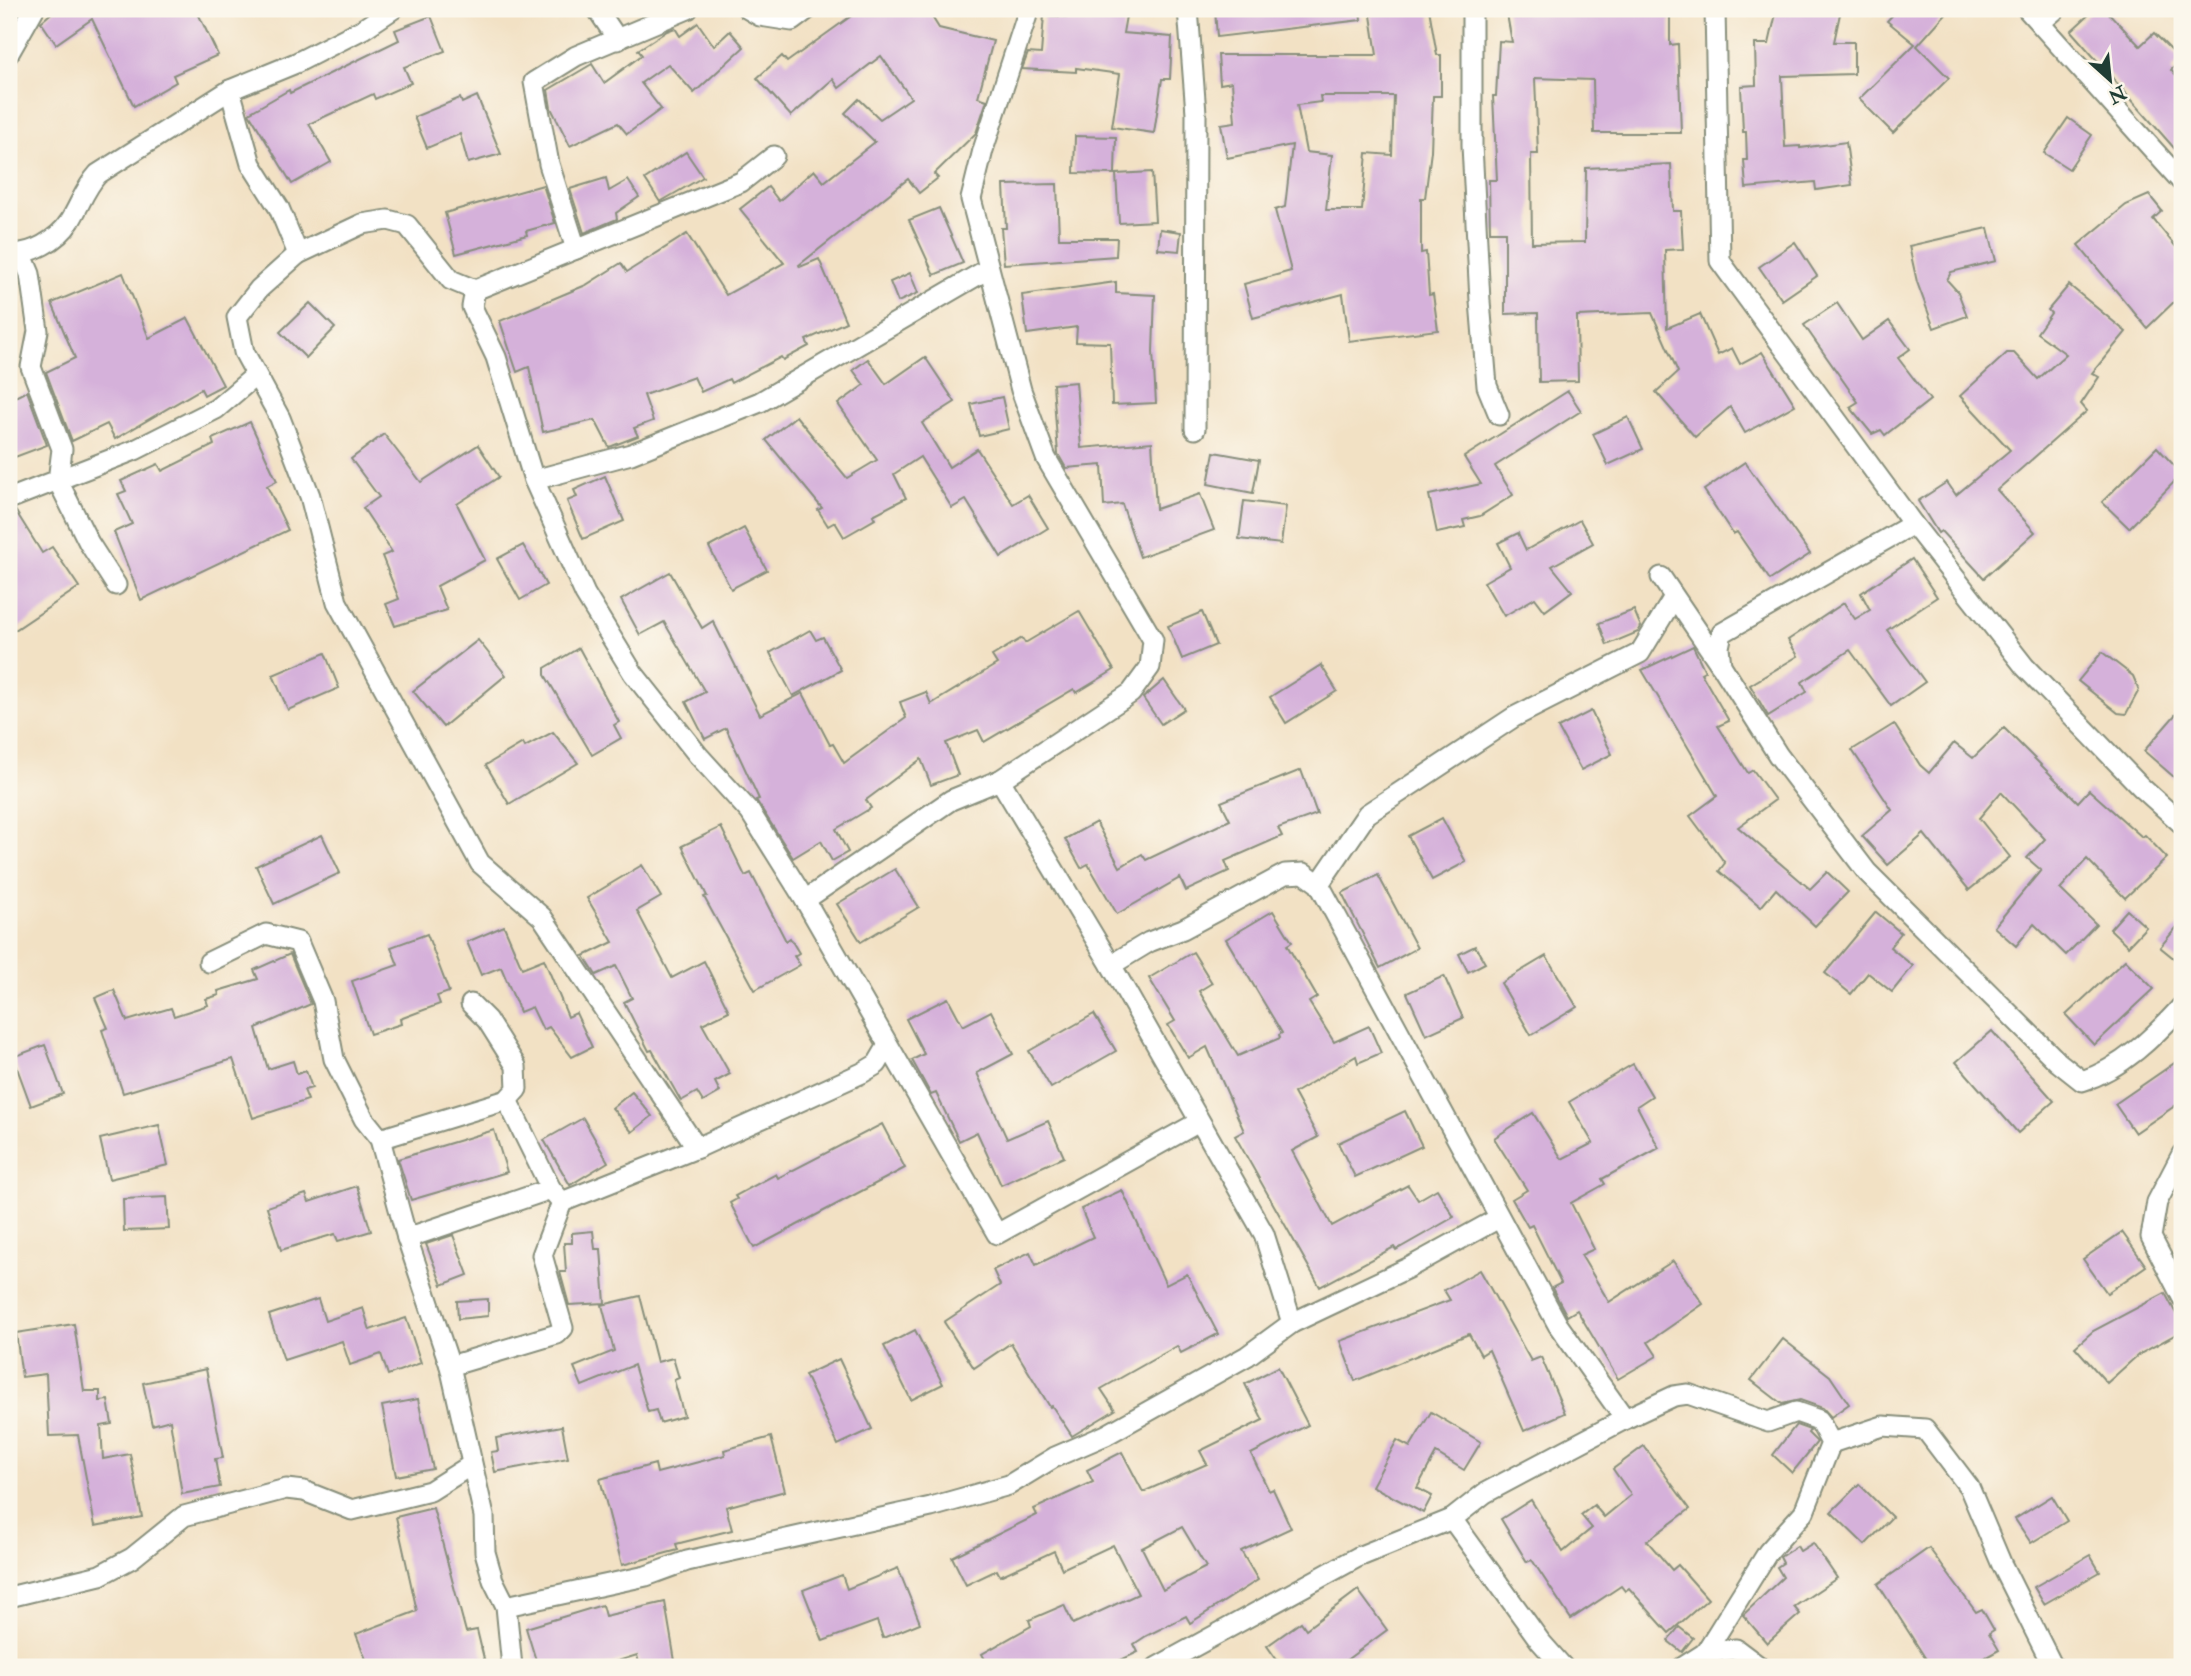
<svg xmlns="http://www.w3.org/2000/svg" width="2191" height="1676" font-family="'IM FELL Double Pica',serif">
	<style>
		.building { fill: #d5b1da; fill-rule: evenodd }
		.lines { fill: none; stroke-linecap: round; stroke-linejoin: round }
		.minor-casing { stroke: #888f7c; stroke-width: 23 }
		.minor { stroke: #fff; stroke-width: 19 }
	</style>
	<rect width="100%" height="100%" fill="#fbf7ec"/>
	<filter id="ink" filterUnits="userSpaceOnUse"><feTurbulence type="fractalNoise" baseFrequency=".0143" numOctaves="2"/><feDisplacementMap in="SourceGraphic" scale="14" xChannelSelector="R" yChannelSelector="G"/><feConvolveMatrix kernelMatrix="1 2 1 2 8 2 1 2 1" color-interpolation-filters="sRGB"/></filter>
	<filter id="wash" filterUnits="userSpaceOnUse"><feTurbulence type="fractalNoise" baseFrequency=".00686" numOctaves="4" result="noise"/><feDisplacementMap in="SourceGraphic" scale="28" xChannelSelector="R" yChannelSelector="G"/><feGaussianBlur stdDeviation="1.57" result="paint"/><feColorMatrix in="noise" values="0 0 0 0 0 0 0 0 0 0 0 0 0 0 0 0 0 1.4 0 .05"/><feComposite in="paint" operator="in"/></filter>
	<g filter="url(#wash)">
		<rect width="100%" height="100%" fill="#f2e1c4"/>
		<g id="blocks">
			<!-- building -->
			<g class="building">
				<polygon points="56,9 196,9 218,55 173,75 176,82 134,106 92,19 56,44 41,22"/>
				<polygon points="861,9 927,9 939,28 993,41 978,97 987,100 976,133 934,174 938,178 919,193 908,179 799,265 800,267 819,259 846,322 806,340 809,346 783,360 781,357 731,383 729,379 701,392 694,377 644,395 653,421 634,428 638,436 612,446 609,447 595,420 543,432 529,367 517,372 500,321 586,285 621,263 627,272 687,234 726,295 784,263 740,209 768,187 779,201 814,170 824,182 875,142 845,113 859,99 880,119 911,98 881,56 839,88 833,79 791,116 757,78 782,56 787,62"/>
				<polygon points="1215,9 1360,9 1361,20 1217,37"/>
				<path d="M1370 9H1429L1437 55H1441V96H1433L1431 151 1425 198H1421V253L1426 252 1429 295 1433 294 1438 330 1349 341 1343 294 1253 318 1244 284 1291 271 1275 210 1285 207 1292 145 1227 158 1221 124 1235 122 1232 82 1220 84 1218 55H1377ZM1320 96H1394L1392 155 1367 153 1362 210H1326L1332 155 1306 152 1297 105 1321 102Z"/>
				<polygon points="1506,9 1670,9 1670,45 1678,44 1681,133 1594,133 1593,80 1535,78 1538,154 1531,154 1532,243 1585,242 1586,168 1671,164 1673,211 1681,211 1683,249 1665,250 1667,328 1700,314 1718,355 1732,348 1740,364 1762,352 1795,405 1745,433 1730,407 1695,437 1656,392 1678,372 1652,313 1577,316 1578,381 1539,382 1538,313 1505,314 1505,232 1490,232 1489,180 1497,180 1493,96 1496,96 1499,41 1512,42"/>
				<polygon points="1777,9 1841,9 1834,42 1854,42 1854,74 1782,76 1785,147 1800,146 1800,148 1846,142 1852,185 1816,190 1815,182 1746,188 1744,160 1747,160 1746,132 1743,132 1741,86 1756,85 1755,44 1769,44"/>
				<polygon points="1898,9 1950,9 1917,46 1949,78 1893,133 1859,99 1915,44 1887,21"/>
				<polygon points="2095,9 2105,9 2140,46 2154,33 2181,60 2171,70 2182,83 2182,157 2071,31"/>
				<polygon points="1093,11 1126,16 1123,33 1172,37 1170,79 1162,79 1154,133 1112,127 1120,74 1076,68 1076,72 1022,69 1028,53 1041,54 1044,15 1092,18"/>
				<polygon points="431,16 445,51 404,67 411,83 375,99 373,94 309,124 331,162 292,184 249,113 289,90 290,93 399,40 395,30"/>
				<polygon points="698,23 714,46 730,31 744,47 694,93 668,64 641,83 661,109 627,134 618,123 570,146 551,108 548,90 592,64 604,83 642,55 638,50 667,31 675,28 680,36"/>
				<polygon points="477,96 501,154 468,163 460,134 427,148 414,117 460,98 462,103"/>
				<polygon points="2068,118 2092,135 2069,169 2044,153"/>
				<polygon points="1075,136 1116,137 1115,174 1074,173"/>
				<polygon points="686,152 703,177 660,202 645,179"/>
				<polygon points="1152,172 1155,221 1119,223 1116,174"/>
				<polygon points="606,178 609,191 628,180 639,197 616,213 617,219 584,233 570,189"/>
				<polygon points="1057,184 1059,238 1117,238 1116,256 1004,264 1001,228 1006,228 1004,185"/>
				<polygon points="543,185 555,223 526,231 527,235 456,254 445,213"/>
				<polygon points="2149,195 2162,211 2153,219 2182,254 2182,294 2147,328 2078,245 2126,205"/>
				<polygon points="939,208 963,263 934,275 909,220"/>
				<polygon points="1988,228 1996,261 1951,272 1947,280 1958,292 1967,316 1934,328 1917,282 1909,246"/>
				<polygon points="1160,229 1181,232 1179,251 1158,249"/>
				<polygon points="1795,242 1817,276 1782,300 1759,267"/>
				<polygon points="123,273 149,338 188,318 223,385 204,395 201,389 115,439 107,424 72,441 46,372 75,358 52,303"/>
				<polygon points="910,273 918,293 898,302 890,282"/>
				<polygon points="1116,282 1116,293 1155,295 1153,352 1156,403 1112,405 1110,343 1076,342 1077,327 1027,334 1022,295"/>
				<polygon points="2069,285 2126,332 2092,373 2099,377 2081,404 2087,411 1997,490 2035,532 1984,578 1941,531 1938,533 1918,501 1947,482 1956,495 2010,450 1960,396 2007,353 2014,353 2038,379 2066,354 2037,333 2051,313 2048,310"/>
				<polygon points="310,303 335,328 306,358 280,332"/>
				<polygon points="1837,303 1862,340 1889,321 1910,349 1898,358 1930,400 1885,435 1881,430 1872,434 1850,407 1858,402 1804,325"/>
				<polygon points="925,357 955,402 922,423 949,467 977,449 1013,504 1028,495 1048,528 1001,557 966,500 952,508 920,457 894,474 906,498 873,515 875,519 844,537 835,522 828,526 818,510 822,508 766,440 796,416 847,478 877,460 838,404 864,385 853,370 868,359 886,384"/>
				<polygon points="1076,382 1081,448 1152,442 1156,509 1200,494 1214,530 1140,557 1122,504 1104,506 1102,465 1066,468 1058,454 1053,384"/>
				<polygon points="27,391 47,445 15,457 9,444 9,400"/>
				<polygon points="1568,391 1581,411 1495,466 1513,495 1480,516 1463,520 1465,527 1437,533 1429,495 1481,484 1464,457"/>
				<polygon points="1002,397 1009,429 979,436 971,404"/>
				<polygon points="1628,417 1643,449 1608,465 1593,434"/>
				<polygon points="250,422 277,481 267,486 288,530 141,600 114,532 132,524 118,494 126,491 121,481 158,464 162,471 214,445 212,439"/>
				<polygon points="384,434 421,482 478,445 499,477 457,504 485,560 437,586 447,610 395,626 386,604 399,599 382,556 392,552 363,508 379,497 351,459"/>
				<polygon points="2157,447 2182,474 2129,528 2102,502"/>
				<polygon points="1214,452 1259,460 1253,493 1208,484"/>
				<polygon points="1745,462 1810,554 1770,580 1737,532 1733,534 1704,490"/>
				<polygon points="605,476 624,521 583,539 567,501 577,497 574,490"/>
				<polygon points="1244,501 1286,506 1281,544 1239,539"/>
				<polygon points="15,510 42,553 52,547 79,587 15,630 9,621 9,511"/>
				<polygon points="1580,520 1593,543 1552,566 1572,591 1545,611 1535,598 1504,616 1484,582 1510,567 1498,543 1518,533 1526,550"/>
				<polygon points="744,528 767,570 731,589 709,547"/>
				<polygon points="523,545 546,585 520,600 497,559"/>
				<polygon points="1912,559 1937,597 1887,630 1925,682 1891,706 1850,650 1802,682 1807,692 1768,716 1750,685 1798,656 1788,640 1844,603 1855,619 1870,610 1861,593"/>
				<polygon points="670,572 702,628 713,621 760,715 803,693 830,745 833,744 844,763 906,718 900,702 926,692 931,704 997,664 992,656 1022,638 1025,643 1079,611 1114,670 1076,693 1074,689 984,742 978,730 946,743 958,775 931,785 921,759 866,800 871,808 836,829 848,852 832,861 821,841 793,858 756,800 759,799 726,728 705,739 686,702 705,692 664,622 640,635 621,600"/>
				<polygon points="1634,610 1641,627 1638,632 1607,645 1599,623"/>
				<polygon points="1202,612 1216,645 1182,659 1168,626"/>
				<polygon points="810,630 816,640 823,637 841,670 793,696 770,653"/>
				<polygon points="478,640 506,675 443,727 413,691"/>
				<polygon points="1693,646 1705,671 1701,673 1729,721 1718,726 1748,773 1753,770 1775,800 1738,827 1810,889 1827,872 1848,892 1815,926 1776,889 1761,907 1719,871 1725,863 1690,816 1717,796 1642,670"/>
				<polygon points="579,648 619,722 614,725 621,738 592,755 545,675 545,668"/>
				<polygon points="2102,652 2133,676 2139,690 2126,714 2118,713 2078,681"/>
				<polygon points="325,653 339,688 288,710 273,675"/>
				<polygon points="1321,665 1337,691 1286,723 1270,697"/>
				<polygon points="1164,680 1184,709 1161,724 1143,698"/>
				<polygon points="2182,707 2182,784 2144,751"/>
				<polygon points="1591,711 1612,754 1581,770 1558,728"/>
				<polygon points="1894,724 1920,765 1929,773 1954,743 1973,758 2004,728 2078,802 2089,790 2142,837 2145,835 2167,858 2125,898 2087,859 2060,889 2096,924 2066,955 2034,924 2016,946 1994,927 2041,870 2027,858 2045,839 2001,792 1979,818 2010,857 1969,890 1924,834 1888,865 1862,836 1892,810 1852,750"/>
				<polygon points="553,732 578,763 509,804 486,765 523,743 525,747"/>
				<polygon points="1301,770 1317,814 1278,828 1282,836 1225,861 1229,871 1186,891 1180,878 1117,914 1088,864 1081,868 1065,839 1096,822 1120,867 1142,854 1146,860 1230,820 1221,802"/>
				<polygon points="1442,818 1466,862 1432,880 1408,836"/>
				<polygon points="721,827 745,876 751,873 786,941 790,938 799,953 794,956 800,965 755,990 704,897 707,896 682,846"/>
				<polygon points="322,835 340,873 274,904 256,866"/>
				<polygon points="642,865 661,897 637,911 672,978 704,961 729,1011 702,1024 730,1074 715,1082 720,1092 703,1102 697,1092 681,1101 652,1050 649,1051 624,1002 632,998 616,966 596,975 584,956 613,942 587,898"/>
				<polygon points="895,869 919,907 861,942 837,904"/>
				<polygon points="1378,875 1417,948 1380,968 1342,893"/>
				<polygon points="2127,910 2146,927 2128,946 2110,929"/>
				<polygon points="1273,911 1292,942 1287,945 1317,997 1309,1002 1334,1042 1369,1026 1381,1053 1358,1063 1356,1056 1294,1093 1318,1137 1292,1151 1332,1226 1408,1185 1418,1200 1437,1189 1454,1217 1396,1250 1394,1247 1320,1287 1235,1136 1244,1131 1207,1047 1188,1058 1168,1025 1175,1021 1149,978 1193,952 1212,983 1199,991 1238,1056 1280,1038 1279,1035 1282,1033 1226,939"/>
				<polygon points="1876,912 1901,933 1890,947 1913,966 1892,992 1868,973 1851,994 1825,973"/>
				<polygon points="2182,921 2182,965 2160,947"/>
				<polygon points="504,926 522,968 544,959 568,1017 576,1013 592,1047 572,1057 549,1027 543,1030 532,1007 520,1012 501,967 481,975 467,942"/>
				<polygon points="427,934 449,992 437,996 440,1004 400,1019 401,1024 370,1034 352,981 398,965 391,947"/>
				<polygon points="1475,946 1485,963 1468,972 1459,954"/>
				<polygon points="290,954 311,1004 256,1028 268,1069 293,1061 297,1074 306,1071 312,1088 304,1090 308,1100 253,1118 233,1059 123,1093 102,1030 108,1028 95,998 114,990 127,1021 171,1008 174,1016 208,1005 206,999 219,995 218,991 258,979 254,970"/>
				<polygon points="1546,956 1577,1007 1531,1035 1501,983"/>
				<polygon points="2125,960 2154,989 2094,1045 2066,1015"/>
				<polygon points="1444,976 1463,1018 1426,1035 1407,993"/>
				<polygon points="948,998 963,1026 991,1011 1013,1054 977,1073 1007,1139 1048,1121 1064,1157 1001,1185 977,1132 959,1141 936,1093 931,1095 912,1060 924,1054 906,1019"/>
				<polygon points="1094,1014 1116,1051 1051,1088 1029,1051"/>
				<polygon points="1992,1031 2054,1101 2018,1133 1956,1062"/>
				<polygon points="45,1045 63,1094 31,1106 13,1057"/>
				<polygon points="2176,1062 2182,1072 2182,1101 2135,1133 2115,1104"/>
				<polygon points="1633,1064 1652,1096 1637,1106 1659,1148 1602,1179 1605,1184 1571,1203 1594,1249 1581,1255 1609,1302 1673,1261 1703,1304 1648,1342 1657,1356 1618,1379 1577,1310 1567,1316 1552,1288 1561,1283 1532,1225 1528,1227 1512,1199 1527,1190 1494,1138 1533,1113 1562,1159 1593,1143 1569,1102"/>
				<polygon points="632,1092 652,1116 632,1132 612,1108"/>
				<polygon points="1405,1111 1422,1146 1355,1177 1338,1143"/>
				<polygon points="583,1118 608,1162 570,1185 544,1140"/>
				<polygon points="882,1124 905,1168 754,1248 730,1203 737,1199 735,1196 776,1174 778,1178"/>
				<polygon points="159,1125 168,1165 109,1179 100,1139"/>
				<polygon points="494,1130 507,1172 411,1200 398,1159"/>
				<polygon points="357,1186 371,1231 338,1241 335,1234 281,1250 267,1207 306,1194 309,1202"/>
				<polygon points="1122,1190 1166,1285 1187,1274 1218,1334 1181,1353 1177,1346 1101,1389 1115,1410 1072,1436 1052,1406 1050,1407 1011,1343 974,1368 944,1322 1000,1285 993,1270 1030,1252 1036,1265 1093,1237 1081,1209"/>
				<polygon points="167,1197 169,1229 124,1231 123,1199"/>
				<polygon points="593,1231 595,1249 601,1249 605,1303 569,1305 560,1272 566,1272 564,1243 572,1243 572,1233"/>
				<polygon points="2122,1232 2146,1266 2107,1293 2083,1259"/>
				<polygon points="453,1235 468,1275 442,1285 426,1244"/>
				<polygon points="1480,1270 1531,1361 1541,1357 1565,1413 1524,1431 1489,1350 1481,1355 1469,1334 1355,1381 1340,1341 1450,1300 1444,1290"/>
				<polygon points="2165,1293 2182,1325 2182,1331 2138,1355 2107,1383 2075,1347 2093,1331"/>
				<polygon points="640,1296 657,1362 673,1358 679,1378 674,1380 684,1416 660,1423 656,1410 648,1412 634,1365 582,1386 574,1367 614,1351 602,1305"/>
				<polygon points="318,1299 325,1321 363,1308 370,1330 406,1318 421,1363 388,1375 381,1354 350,1365 342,1341 284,1360 269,1315"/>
				<polygon points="488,1299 488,1316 458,1319 457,1301"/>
				<polygon points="74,1324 84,1391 100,1391 100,1401 108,1400 112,1424 101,1426 103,1459 130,1454 142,1517 95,1526 78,1435 49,1436 46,1374 22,1377 16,1333"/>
				<polygon points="915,1330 943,1384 911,1400 884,1346"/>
				<polygon points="1783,1339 1830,1376 1849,1404 1831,1417 1823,1408 1800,1400 1782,1404 1751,1380"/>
				<polygon points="839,1359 872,1429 838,1445 805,1375"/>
				<path d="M1278 1367 1308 1425 1251 1454 1269 1491 1273 1489 1291 1528 1241 1551 1258 1580 1190 1623 1186 1616 1146 1636 1134 1644 1138 1652 1106 1667H989L982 1654 1031 1626 1029 1620 1064 1605 1073 1624 1138 1594 1113 1545 1062 1569 1054 1551 1000 1576 997 1570 966 1585 952 1557 1037 1515 1034 1509 1093 1482 1087 1470 1122 1452 1143 1492 1207 1464 1200 1451 1263 1420 1245 1384ZM1182 1527 1206 1567 1163 1590 1142 1548Z"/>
				<polygon points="206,1369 223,1458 215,1459 220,1487 182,1494 170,1420 152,1425 143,1383"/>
				<polygon points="418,1399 433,1469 396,1476 382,1406"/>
				<polygon points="1431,1412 1481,1442 1464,1470 1436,1453 1417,1488 1432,1496 1423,1513 1372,1486 1397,1440 1410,1447"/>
				<polygon points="1796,1425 1810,1430 1808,1433 1817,1442 1792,1473 1773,1455"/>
				<polygon points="562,1426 568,1458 495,1472 491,1452 498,1451 496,1438"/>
				<polygon points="771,1437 785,1491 726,1507 732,1530 676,1544 678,1550 622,1565 600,1479 655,1464 657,1473 725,1455 724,1450"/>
				<polygon points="1644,1446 1690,1509 1647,1541 1672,1570 1678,1565 1708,1599 1669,1633 1629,1588 1625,1591 1621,1586 1571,1619 1532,1560 1527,1562 1501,1519 1531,1500 1563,1552 1592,1528 1581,1515 1594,1505 1604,1517 1631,1495 1613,1469"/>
				<polygon points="1859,1484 1892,1517 1865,1545 1831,1512"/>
				<polygon points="2052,1496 2067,1521 2031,1543 2015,1519"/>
				<polygon points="433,1508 466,1632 477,1630 486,1667 369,1667 356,1634 417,1611 396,1517"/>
				<polygon points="1813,1543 1837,1578 1794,1607 1800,1614 1767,1643 1743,1615 1783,1577 1777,1567 1783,1563 1780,1557 1797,1546 1800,1551"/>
				<polygon points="1929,1548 1976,1612 1982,1609 1994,1630 1989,1633 1999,1650 1968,1667 1931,1667 1878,1584"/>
				<polygon points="2090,1555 2100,1572 2044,1604 2034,1587"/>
				<polygon points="898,1568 920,1623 883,1638 877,1621 823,1641 803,1590 842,1575 847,1589"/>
				<polygon points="1358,1590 1387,1630 1337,1667 1282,1667 1267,1646 1301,1622 1306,1629"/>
				<polygon points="665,1602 676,1667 640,1667 637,1655 599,1667 538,1667 526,1628 602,1605 605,1616"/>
				<polygon points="1679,1627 1693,1638 1682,1652 1668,1641"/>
			</g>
		</g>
	</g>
	<g filter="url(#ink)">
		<use href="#blocks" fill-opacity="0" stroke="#888f7c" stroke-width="2"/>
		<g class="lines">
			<defs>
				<g id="minor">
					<polyline points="597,9 618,40"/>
					<polyline points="748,9 760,16 792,21 808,9"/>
					<polyline points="1188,9 1196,113 1195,429"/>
					<polyline points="1472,9 1472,145 1480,301 1487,386 1499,415"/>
					<polyline points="1715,9 1720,261 1913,524 2025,667 2141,787 2182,824"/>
					<polyline points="2027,9 2182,182"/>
					<polyline points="2041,22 2056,9"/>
					<polyline points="9,53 34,9"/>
					<polyline points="230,90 251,164 279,208 298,254 259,289 237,317 244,352 280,418 310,496 337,602 480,863 542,917 697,1148"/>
					<polyline points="774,156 741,182 475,290 472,307 496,357 534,480 585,594 633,673 698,755 750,812 805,900 997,1234 1199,1122"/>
					<polyline points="576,249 549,164 534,82 576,56 688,9"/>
					<path d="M9 253C30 256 58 240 70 221 80 205 85 188 98 174L230 90 296 63 363 29 393 9"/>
					<polyline points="298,254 362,224 388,220 407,225 451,280 475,290"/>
					<polyline points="22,255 30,274 38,331 31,367 62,449 58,481 89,543 116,585"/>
					<polyline points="534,480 631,454 760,402 988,269"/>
					<polyline points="9,499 135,450 216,409 256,375"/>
					<path d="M1913 524 1722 633 1719 647 1721 665 1778 755 1867 872 2058 1062 2082 1081C2121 1069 2155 1036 2182 1006"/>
					<polyline points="1661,577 1720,664"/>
					<polyline points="1000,780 1111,965 1264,1234 1292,1323"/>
					<polyline points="1319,884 1367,814 1514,717 1640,653 1674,597"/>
					<polyline points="805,900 951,800 1000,780 1131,693 1150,667 1153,640 1046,458 1021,390 971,199 983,150 1029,9"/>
					<polyline points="209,962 266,934 298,942 323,1001 334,1059 364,1119 380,1139 407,1238 450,1366 484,1516 485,1552 493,1580 506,1606 512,1667"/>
					<polyline points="1111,965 1149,942 1183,929 1285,874 1304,873 1319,884 1558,1325 1625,1419 1485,1493 1452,1519 1358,1557 1157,1667"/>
					<polyline points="507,1100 551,1189 562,1202 697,1148 862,1073 877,1064 887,1047"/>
					<polyline points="380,1139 507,1100 517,1089 516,1066 487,1020 471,1004"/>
					<polyline points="2182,1154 2157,1202 2151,1237 2182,1297"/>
					<polyline points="407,1238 551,1189"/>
					<polyline points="450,1366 557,1334 563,1328 542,1255 562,1202"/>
					<polyline points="1625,1419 1674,1396 1688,1394 1768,1422 1796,1412 1819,1420 1831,1443 1804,1512 1768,1552 1705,1653"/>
					<polyline points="1831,1443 1883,1426 1925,1429 1969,1487 2002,1565 2053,1667"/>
					<polyline points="1452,1519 1540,1641 1563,1667"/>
					<polyline points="9,1597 100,1575 132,1558 184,1516 286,1489 304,1491 352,1510 430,1491 471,1465"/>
					<polyline points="506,1606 646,1576 687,1561 931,1507 1009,1485 1055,1457 1106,1435 1247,1356 1292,1323 1410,1267 1499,1218"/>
					<polyline points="1683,1667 1705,1653 1736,1649 1760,1667"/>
				</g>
			</defs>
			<!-- minor casing -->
			<use href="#minor" class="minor-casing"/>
			<!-- minor -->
			<use href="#minor" class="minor"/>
		</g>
	</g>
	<!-- margin -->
	<rect width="2191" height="1676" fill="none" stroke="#fbf7ec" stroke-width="35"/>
	<!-- north arrow -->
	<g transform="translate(2110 80) rotate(153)" stroke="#fbf7ec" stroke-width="5" paint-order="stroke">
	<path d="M0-5L12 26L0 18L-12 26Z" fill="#1f3d34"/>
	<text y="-10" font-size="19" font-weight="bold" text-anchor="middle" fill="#1f3d34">N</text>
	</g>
</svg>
